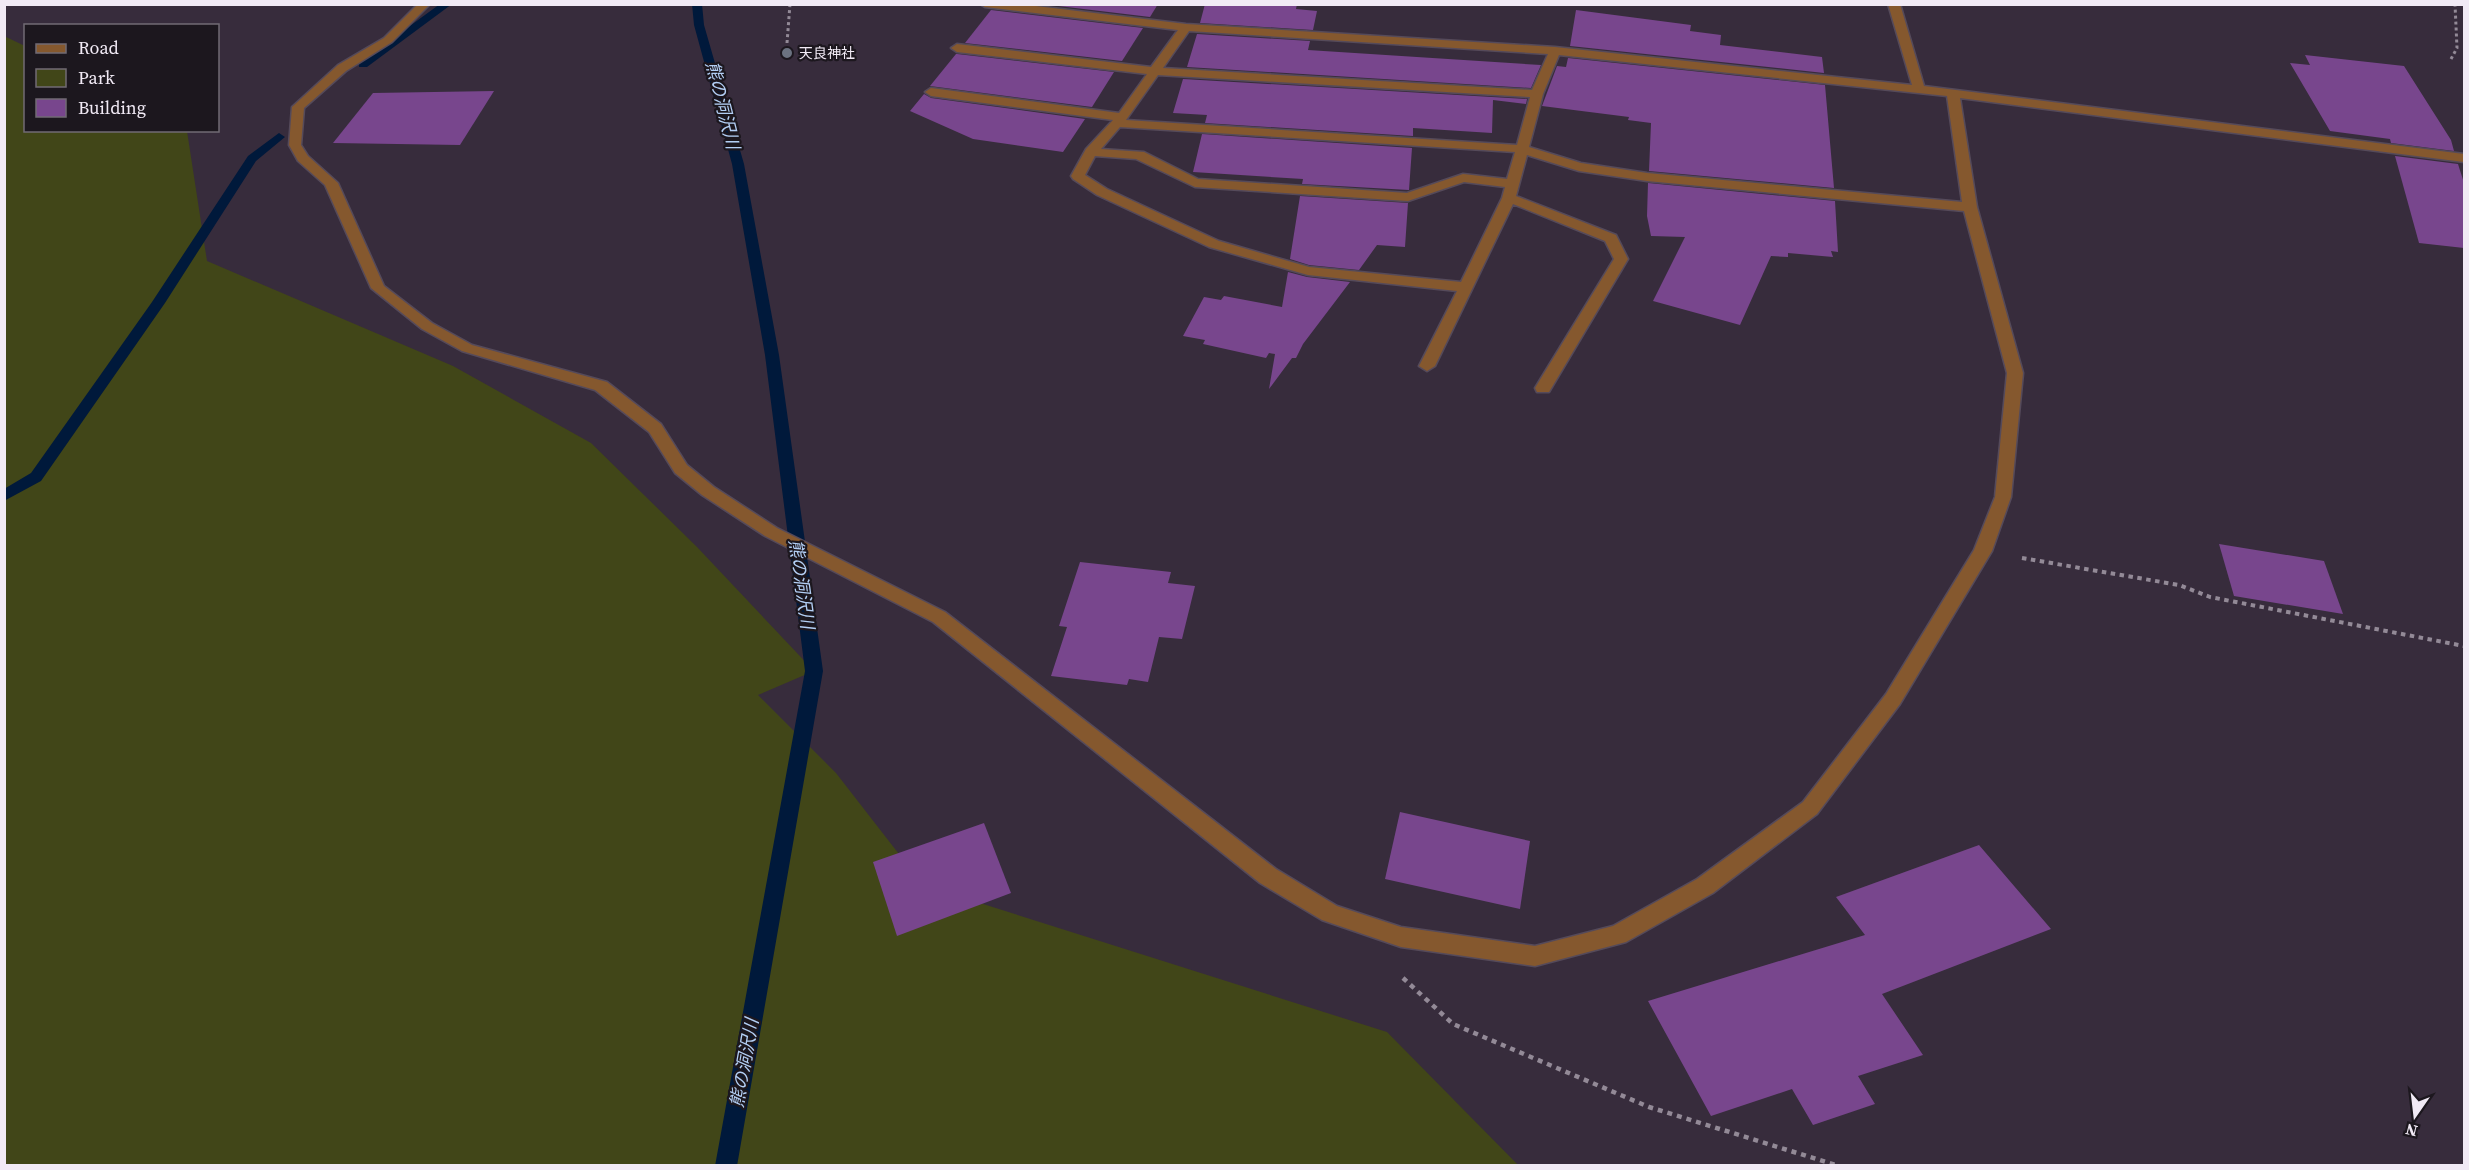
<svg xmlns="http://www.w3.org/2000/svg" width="2469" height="1170" font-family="'Source Serif 4','Noto Sans JP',serif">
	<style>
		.green { fill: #414618 }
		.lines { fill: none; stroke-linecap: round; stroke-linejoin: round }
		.stream { fill: #00193b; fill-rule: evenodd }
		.building { fill: #78468d }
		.minor-casing { stroke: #554a5a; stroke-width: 3 }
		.path-far2 { stroke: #938a97; stroke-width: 3; stroke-dasharray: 3 3; stroke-linecap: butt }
		.path-far1 { stroke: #938a97; stroke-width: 4; stroke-dasharray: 4.5 4.5; stroke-linecap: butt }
		.path { stroke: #938a97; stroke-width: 4.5; stroke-dasharray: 5 5; stroke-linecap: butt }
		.minor { fill: #85582e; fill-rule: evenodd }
		.worship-dot { fill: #6b7280; stroke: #1c171e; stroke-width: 2 }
		.labels { text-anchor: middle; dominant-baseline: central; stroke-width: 4.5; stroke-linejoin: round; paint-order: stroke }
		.far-poi-label { font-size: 14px; fill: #f1eaf5; stroke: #1c171e; text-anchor: start }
		.water-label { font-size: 18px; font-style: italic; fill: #b3cff5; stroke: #1c171e }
	</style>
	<rect width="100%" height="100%" fill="#372c3c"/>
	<!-- green -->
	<polygon class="green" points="4,36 25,46 26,130 187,131 207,261 453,366 591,443 697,547 814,671 758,695 836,773 923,885 1387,1032 1518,1165 5,1165"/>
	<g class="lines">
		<!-- stream -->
		<g class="stream">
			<polygon points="440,4 452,4 367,67 359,67 359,63"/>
			<polygon points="692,4 702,4 704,25 744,164 779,355 823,671 737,1166 715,1166 805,671 765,355 732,164 694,25"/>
			<polygon points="279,133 285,137 256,161 165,303 41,481 4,501 4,489 31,473 152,302 248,156"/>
		</g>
	</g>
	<!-- building -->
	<g class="building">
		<polygon points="1042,4 1158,4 1150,17"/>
		<polygon points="1205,4 1297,4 1296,9 1317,11 1313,30 1200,23"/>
		<polygon points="991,10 1143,28 1122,61 965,43"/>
		<polygon points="1576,10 1691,25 1690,31 1721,35 1720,45 1822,57 1824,73 1570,46"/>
		<polygon points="1197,34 1310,41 1308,50 1541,65 1531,88 1187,67"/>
		<polygon points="956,54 957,54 1114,72 1092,107 930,86"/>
		<polygon points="2305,55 2404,66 2451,140 2454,151 2391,143 2390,139 2330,131 2290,63 2310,65"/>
		<polygon points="1568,58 1825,85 1834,188 1649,171 1651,123 1628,120 1629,117 1542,106 1557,66 1566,67"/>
		<polygon points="1183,79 1527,99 1526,104 1493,100 1492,133 1413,128 1413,136 1205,123 1207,115 1173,113"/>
		<polygon points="494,91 460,145 333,143 373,93"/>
		<polygon points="924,94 931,98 1085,119 1063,152 973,139 910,111"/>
		<polygon points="1202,134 1412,148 1409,190 1302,184 1303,179 1193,172"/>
		<polygon points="2395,156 2458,164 2464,183 2464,248 2419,243"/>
		<polygon points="1648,183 1835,201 1838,252 1831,251 1833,257 1788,253 1788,257 1771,256 1740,325 1653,301 1685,237 1651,236 1647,216"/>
		<polygon points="1300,196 1408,203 1405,247 1377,245 1359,270 1309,265 1290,259"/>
		<polygon points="1288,272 1307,277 1350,282 1303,344 1296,358 1292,358 1269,389 1275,354 1269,353 1266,358 1203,344 1205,340 1183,336 1204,297 1221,300 1224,296 1282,307"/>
		<polygon points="2219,544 2324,561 2343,614 2234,596"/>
		<polygon points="1080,562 1171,572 1168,583 1195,586 1182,639 1159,637 1148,682 1129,679 1127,685 1051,676 1067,627 1059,626"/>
		<polygon points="1400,812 1530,841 1520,909 1385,879"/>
		<polygon points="984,823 1011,893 897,936 873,862"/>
		<polygon points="1979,845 2051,929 1882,994 1923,1055 1858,1076 1875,1104 1813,1125 1792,1089 1711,1116 1648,1001 1865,935 1836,897"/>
	</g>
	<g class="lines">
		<defs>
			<path id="minor" d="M418 4H430L392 42 346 71 304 108 301 145 308 156 338 183 384 286 432 323 472 345 607 382 661 424 687 465 714 487 777 528 945 612 1276 869 1337 906 1401 927 1535 946 1613 926 1697 879 1803 802 1886 694 1974 550 1995 497 2007 373 1964 211 1647 181 1579 171 1527 155 1516 196 1616 235 1628 259 1549 392H1537L1535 388 1614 259 1605 241 1513 204 1435 366 1427 371 1419 366 1457 291 1308 275 1209 247 1097 195 1073 179 1071 176 1086 149 1113 120 931 96 925 92 931 88 1119 113 1147 74 957 52 951 48 957 44 1151 67 1178 30 985 7 980 4H1019L1186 24 1555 47 1912 85 1888 4H1900L1924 86 2464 154V162L1960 98 1977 207 2023 373 2011 497 1992 551 1900 704 1817 814 1713 893 1626 942 1535 966 1401 947 1322 920 1260 883 933 622 765 536 702 495 675 473 649 432 595 390 462 351 422 329 371 288 325 185 298 161 289 145 292 107 338 65 384 38ZM1189 31 1548 54 1532 90 1163 68ZM1559 55 1947 96 1962 202 1647 173 1581 163 1529 147 1543 94ZM1158 75 1530 97 1517 145 1126 120ZM1120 127 1515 152 1507 179 1463 174 1407 193 1198 179 1144 152 1101 149ZM1095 156 1136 159 1195 187 1408 201 1464 182 1505 187 1502 198 1461 282 1309 267 1219 241 1107 189 1085 175Z"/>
		</defs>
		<!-- minor casing -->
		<use href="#minor" class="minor-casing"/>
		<!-- path-far2 -->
		<g class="path-far2">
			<polyline points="787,43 790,4"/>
			<polyline points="2451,59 2457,48 2455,4"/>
		</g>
		<!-- path-far1 -->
		<polyline class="path-far1" points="2022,558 2179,585 2210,597 2464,646"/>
		<!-- path -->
		<polyline class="path" points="1403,978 1453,1024 1649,1107 1839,1166"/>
		<!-- minor -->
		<use href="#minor" class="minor"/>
	</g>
	<!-- markers -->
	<circle class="worship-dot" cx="787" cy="53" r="6"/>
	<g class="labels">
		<!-- far-poi labels -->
		<g class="far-poi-label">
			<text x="799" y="53">天良神社</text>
		</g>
		<!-- water labels -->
		<g class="water-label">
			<text transform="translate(723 105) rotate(76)">熊の洞沢川</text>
			<text transform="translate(802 584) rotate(82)">熊の洞沢川</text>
			<text transform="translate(744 1063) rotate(-80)">熊の洞沢川</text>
		</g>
	</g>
	<!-- border -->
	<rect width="2469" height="1170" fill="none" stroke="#f1eaf5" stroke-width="12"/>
	<!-- legend -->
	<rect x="24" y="24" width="195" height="108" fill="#1c171e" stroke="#716b74" stroke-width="1.5"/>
	<rect x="36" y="44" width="30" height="9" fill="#85582e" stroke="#716b74" stroke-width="1.5"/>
	<text x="78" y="54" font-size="18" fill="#f1eaf5">Road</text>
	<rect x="36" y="69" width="30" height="18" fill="#414618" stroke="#716b74" stroke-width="1.5"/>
	<text x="78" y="84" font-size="18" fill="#f1eaf5">Park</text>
	<rect x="36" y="99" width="30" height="18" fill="#78468d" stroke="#716b74" stroke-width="1.5"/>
	<text x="78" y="114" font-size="18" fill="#f1eaf5">Building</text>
	<!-- north arrow -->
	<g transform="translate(2415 1116) rotate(194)" stroke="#1c171e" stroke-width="4.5" paint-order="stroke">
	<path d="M0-4.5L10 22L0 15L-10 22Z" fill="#f1eaf5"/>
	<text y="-9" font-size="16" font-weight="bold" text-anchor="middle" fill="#f1eaf5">N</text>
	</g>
</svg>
